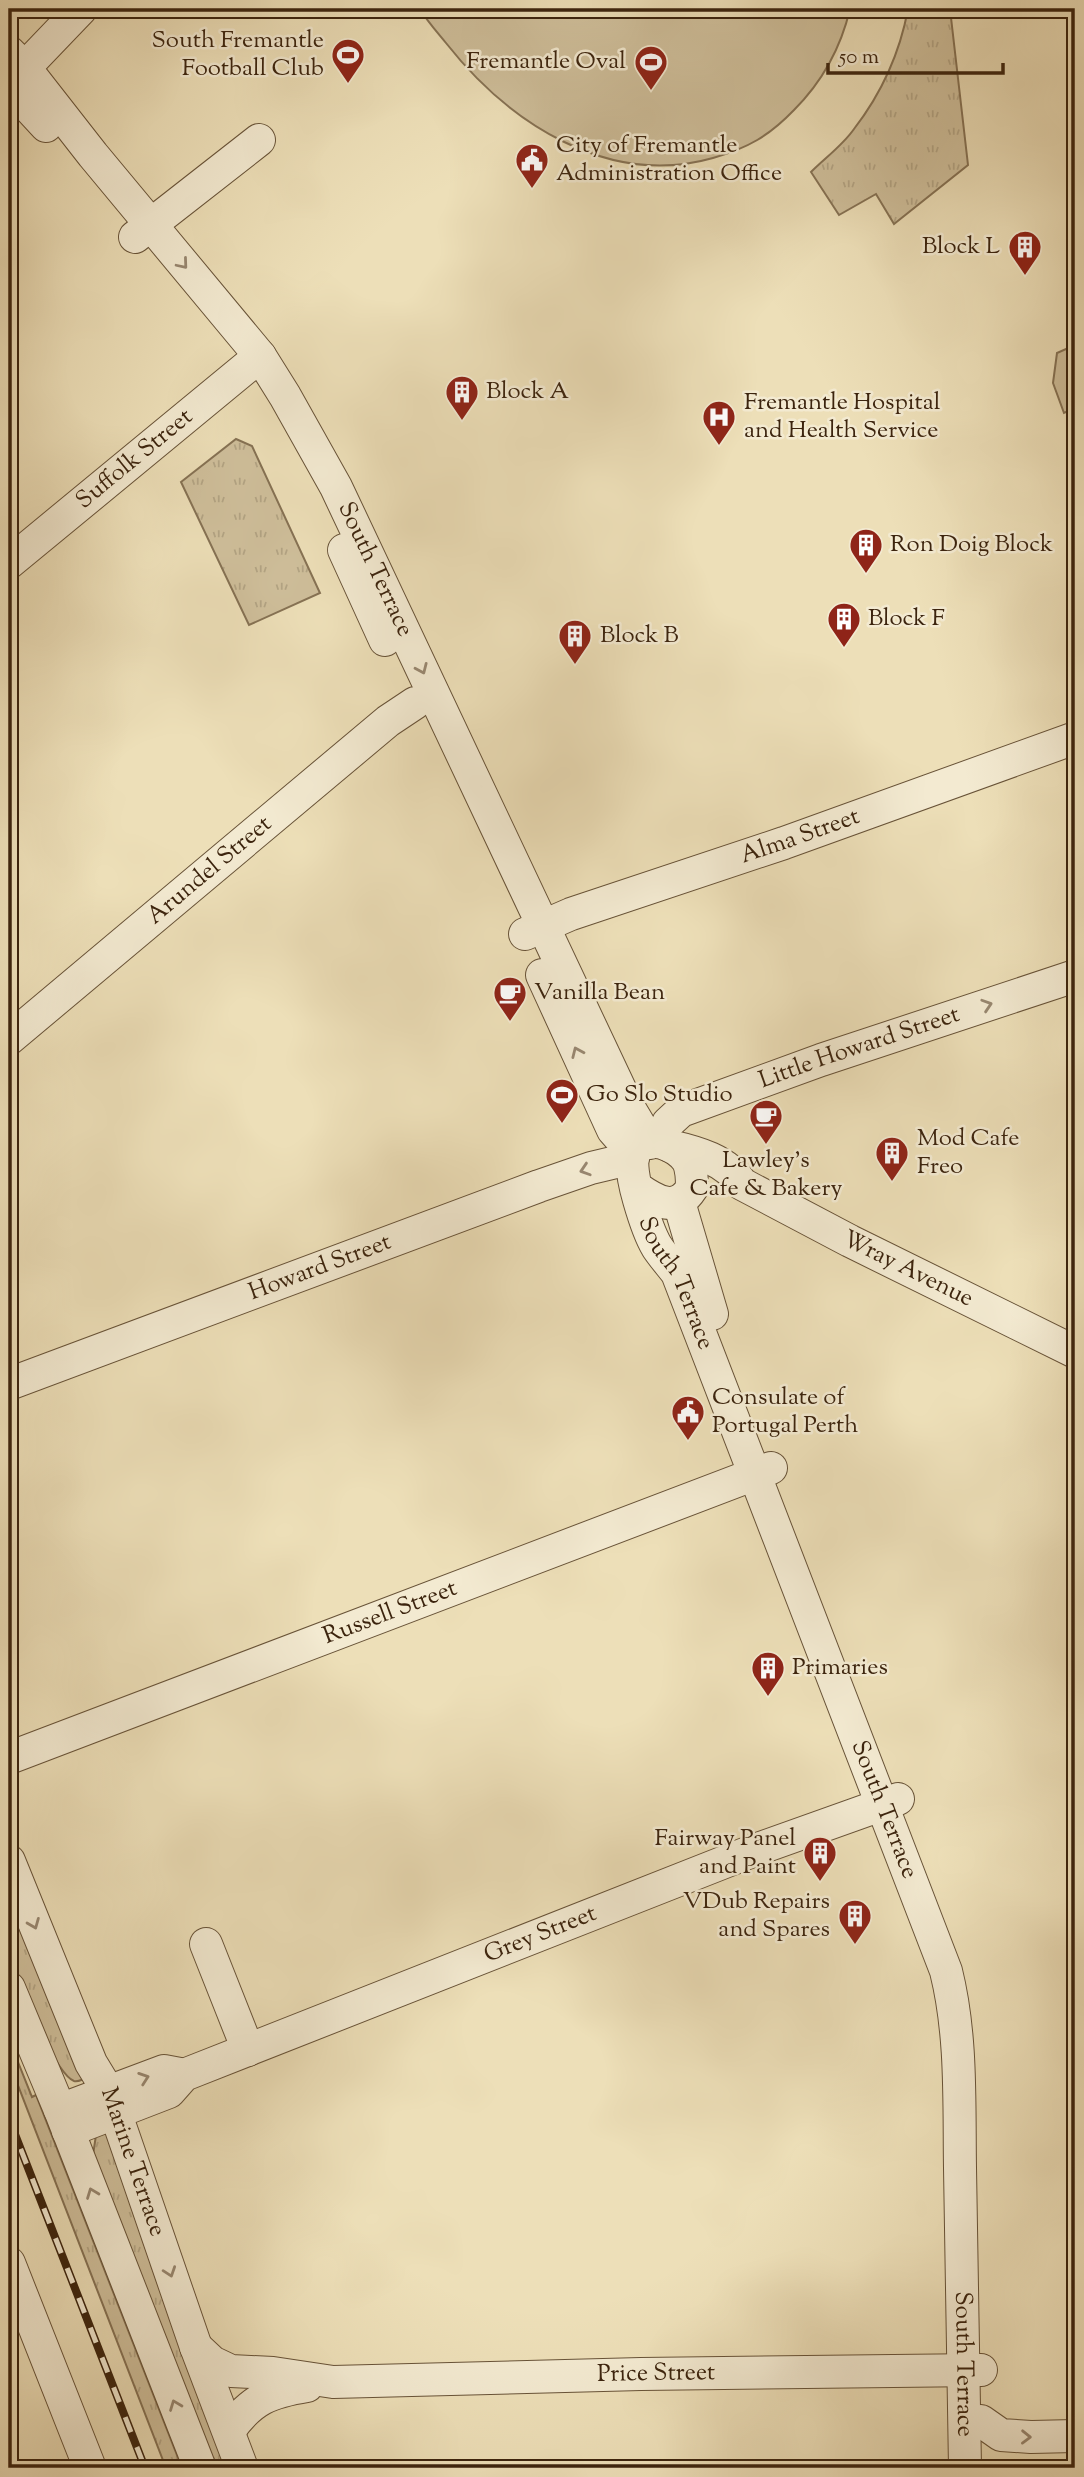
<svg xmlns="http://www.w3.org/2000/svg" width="1084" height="2477" font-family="'Sorts Mill Goudy',serif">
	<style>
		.grass { fill: url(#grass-tufts); stroke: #867254; stroke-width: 2 }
		.garden { fill: #cfbf9b; stroke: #867254; stroke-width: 2 }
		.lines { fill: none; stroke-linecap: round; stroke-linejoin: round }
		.minor-casing { stroke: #685338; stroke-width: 34 }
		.minor { stroke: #f3ead1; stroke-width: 32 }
		.rail-casing { stroke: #3c240e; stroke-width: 8 }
		.rail { stroke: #f3ead1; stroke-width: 5; stroke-dasharray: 16; stroke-linecap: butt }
		.oneway { stroke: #988770 }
		.labels { text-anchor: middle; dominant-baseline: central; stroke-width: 5; stroke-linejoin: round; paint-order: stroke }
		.poi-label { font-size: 24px; fill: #3c240e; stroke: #f3ead1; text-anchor: start }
		.street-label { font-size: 24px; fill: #3c240e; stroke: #f3ead1 }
	</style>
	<defs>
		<pattern id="grass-tufts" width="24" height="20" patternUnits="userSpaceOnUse" patternTransform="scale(1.75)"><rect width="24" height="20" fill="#cfbf9b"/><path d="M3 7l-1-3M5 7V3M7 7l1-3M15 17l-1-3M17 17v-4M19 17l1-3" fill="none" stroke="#b3a484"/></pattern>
	</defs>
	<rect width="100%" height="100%" fill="#eddfb8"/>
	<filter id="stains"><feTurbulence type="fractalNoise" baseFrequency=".00286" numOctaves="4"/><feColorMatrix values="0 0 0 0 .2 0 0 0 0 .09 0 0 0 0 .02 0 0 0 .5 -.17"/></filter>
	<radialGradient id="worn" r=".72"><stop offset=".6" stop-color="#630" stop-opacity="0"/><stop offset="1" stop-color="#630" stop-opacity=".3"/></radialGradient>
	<!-- grass -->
	<g class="grass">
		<path d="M908 9H950L968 165 894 224 876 194 839 215 811 172C825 158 843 145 854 129 881 94 900 52 908 9Z"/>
		<polygon points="236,439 252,446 320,593 249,625 181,482"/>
		<path d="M9 1877 84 2079C81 2080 78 2082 74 2081 55 2074 13 1974 9 1953 5 1933 9 1899 9 1877Z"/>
		<polygon points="14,2052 32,2097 36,2095 182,2468 166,2468 9,2062 9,2054"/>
		<polygon points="108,2133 238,2468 212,2468 93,2155 96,2135"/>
	</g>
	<!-- garden -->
	<g class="garden">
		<path d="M420 9H850C841 47 822 82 794 110 769 136 748 148 713 158 608 188 509 123 446 43 437 32 427 21 420 9Z"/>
		<polygon points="1075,345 1075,408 1064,413 1053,383 1057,353"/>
	</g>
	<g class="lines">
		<defs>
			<g id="minor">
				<path id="s1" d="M9 52 25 68 93 155 260 356 285 396 336 487 628 1106 650 1143"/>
				<polyline points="12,81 81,9"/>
				<polyline points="9,86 46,126"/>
				<polyline points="135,237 259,140"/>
				<polyline points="344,550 385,640"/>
				<path id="s2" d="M9 563 260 356"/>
				<path id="s3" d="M525 934 571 914 784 843 1075 738"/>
				<polyline points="542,975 613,1130 634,1154"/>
				<path id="s4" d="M9 1039 388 721 415 703"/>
				<path id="s5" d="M659 1142 668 1123 681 1111 821 1060 1075 976"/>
				<path id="s6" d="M670 1146C697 1152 726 1160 742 1184L850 1241 1075 1352"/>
				<path id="s7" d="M637 1188C657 1202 676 1213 692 1188 692 1180 692 1169 688 1161 678 1145 645 1131 634 1153 626 1169 648 1232 657 1247 663 1256 670 1264 677 1273L946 1971C962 2035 959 2103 960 2168 962 2268 963 2368 965 2468"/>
				<polyline points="679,1202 712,1314"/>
				<path id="s8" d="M9 1384 539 1186 591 1168 633 1158"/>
				<path id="s9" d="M9 1758 771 1468"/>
				<path id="s10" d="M9 1861 91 2063 108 2091 196 2347 242 2468"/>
				<polyline points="206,1944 248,2050"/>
				<polyline points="9,1988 60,2110 200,2468"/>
				<polyline points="60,2110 164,2071 180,2074"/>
				<path id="s11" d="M68 2131 169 2092 184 2075 755 1850 898 1799"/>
				<polyline points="9,2263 90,2468"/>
				<path id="s12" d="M196 2347 212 2362 231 2371 273 2373 333 2382 641 2374 981 2370"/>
				<polyline points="981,2421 1001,2435 1031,2437 1075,2436"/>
				<path d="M229 2431C251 2399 270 2392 307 2386"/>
			</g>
		</defs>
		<!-- minor casing -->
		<use href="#minor" class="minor-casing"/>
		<!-- minor -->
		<use href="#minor" class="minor"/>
		<defs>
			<polyline id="rail" points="9,2119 145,2468"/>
		</defs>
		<!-- rail casing -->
		<use href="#rail" class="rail-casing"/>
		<!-- rail -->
		<use href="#rail" class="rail"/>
	</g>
	<!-- one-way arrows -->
	<defs><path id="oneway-chevron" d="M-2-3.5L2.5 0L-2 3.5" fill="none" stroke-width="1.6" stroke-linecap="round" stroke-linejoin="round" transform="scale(1.75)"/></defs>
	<g class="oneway">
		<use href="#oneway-chevron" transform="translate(183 264) rotate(50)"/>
		<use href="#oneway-chevron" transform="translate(422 669) rotate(66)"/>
		<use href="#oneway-chevron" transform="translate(987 1005) rotate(-18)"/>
		<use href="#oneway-chevron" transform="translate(577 1052) rotate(-114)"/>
		<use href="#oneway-chevron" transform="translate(585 1170) rotate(162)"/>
		<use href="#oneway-chevron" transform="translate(34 1924) rotate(68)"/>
		<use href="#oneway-chevron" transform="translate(144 2078) rotate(-19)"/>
		<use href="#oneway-chevron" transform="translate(92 2193) rotate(-111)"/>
		<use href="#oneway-chevron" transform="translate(170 2272) rotate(71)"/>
		<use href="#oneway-chevron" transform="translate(175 2405) rotate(-111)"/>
		<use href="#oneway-chevron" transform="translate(1026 2437) rotate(1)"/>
	</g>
	<!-- icons -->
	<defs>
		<symbol id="stadium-pin" viewBox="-11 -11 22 30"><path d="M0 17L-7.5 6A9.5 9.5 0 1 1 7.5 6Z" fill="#8f2418" stroke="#f3ead1"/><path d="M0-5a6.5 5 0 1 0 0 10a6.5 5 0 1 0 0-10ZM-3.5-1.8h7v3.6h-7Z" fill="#fff"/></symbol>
		<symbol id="civic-pin" viewBox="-11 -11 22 30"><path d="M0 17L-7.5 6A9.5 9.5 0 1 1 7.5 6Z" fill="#8f2418" stroke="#f3ead1"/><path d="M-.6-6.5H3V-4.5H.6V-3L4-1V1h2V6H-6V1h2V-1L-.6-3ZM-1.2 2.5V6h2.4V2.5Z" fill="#fff"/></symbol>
		<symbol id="building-pin" viewBox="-11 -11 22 30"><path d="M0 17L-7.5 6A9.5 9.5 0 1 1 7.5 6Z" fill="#8f2418" stroke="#f3ead1"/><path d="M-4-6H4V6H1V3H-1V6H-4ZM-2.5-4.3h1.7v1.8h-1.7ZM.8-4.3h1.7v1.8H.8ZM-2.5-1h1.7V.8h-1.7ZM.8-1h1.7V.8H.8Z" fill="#fff"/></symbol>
		<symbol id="hospital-pin" viewBox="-11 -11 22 30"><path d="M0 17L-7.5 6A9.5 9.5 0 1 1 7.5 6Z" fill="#8f2418" stroke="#f3ead1"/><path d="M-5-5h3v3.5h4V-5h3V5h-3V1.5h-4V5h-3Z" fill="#fff"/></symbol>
		<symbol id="cafe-pin" viewBox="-11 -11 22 30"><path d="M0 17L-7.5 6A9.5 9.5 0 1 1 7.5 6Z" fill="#8f2418" stroke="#f3ead1"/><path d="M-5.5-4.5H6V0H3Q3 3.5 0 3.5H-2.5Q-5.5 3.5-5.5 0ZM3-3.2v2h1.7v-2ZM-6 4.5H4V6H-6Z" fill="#fff"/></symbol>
	</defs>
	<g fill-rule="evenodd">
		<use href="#stadium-pin" x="329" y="36" width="38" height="52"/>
		<use href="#stadium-pin" x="632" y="43" width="38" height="52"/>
		<use href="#civic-pin" x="513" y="141" width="38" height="52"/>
		<use href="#building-pin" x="1006" y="228" width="38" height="52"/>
		<use href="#building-pin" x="443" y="373" width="38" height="52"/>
		<use href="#hospital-pin" x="700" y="398" width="38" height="52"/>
		<use href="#building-pin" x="847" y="526" width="38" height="52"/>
		<use href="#building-pin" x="825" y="600" width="38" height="52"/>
		<use href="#building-pin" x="556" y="617" width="38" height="52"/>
		<use href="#cafe-pin" x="491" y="974" width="38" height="52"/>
		<use href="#stadium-pin" x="543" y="1076" width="38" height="52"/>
		<use href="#cafe-pin" x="747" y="1097" width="38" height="52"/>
		<use href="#building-pin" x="873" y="1134" width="38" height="52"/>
		<use href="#civic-pin" x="669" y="1393" width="38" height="52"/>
		<use href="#building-pin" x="749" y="1649" width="38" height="52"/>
		<use href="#building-pin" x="801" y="1834" width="38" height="52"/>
		<use href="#building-pin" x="836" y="1897" width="38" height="52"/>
	</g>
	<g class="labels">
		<!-- poi labels -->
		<g class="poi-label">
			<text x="324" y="41" text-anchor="end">South Fremantle<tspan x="324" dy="28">Football Club</tspan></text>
			<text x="626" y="62" text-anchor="end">Fremantle Oval</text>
			<text x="556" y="146">City of Fremantle<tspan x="556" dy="28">Administration Office</tspan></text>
			<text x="1000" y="247" text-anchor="end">Block L</text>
			<text x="486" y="392">Block A</text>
			<text x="744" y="403">Fremantle Hospital<tspan x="744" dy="28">and Health Service</tspan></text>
			<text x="890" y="545">Ron Doig Block</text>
			<text x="868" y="619">Block F</text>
			<text x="600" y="636">Block B</text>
			<text x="534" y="993">Vanilla Bean</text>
			<text x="586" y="1095">Go Slo Studio</text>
			<text x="917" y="1139">Mod Cafe<tspan x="917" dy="28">Freo</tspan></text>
			<text x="766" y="1161" text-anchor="middle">Lawley's<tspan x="766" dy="28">Cafe &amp; Bakery</tspan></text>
			<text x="712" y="1398">Consulate of<tspan x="712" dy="28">Portugal Perth</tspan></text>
			<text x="792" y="1668">Primaries</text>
			<text x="796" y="1839" text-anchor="end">Fairway Panel<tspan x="796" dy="28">and Paint</tspan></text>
			<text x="830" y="1902" text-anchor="end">VDub Repairs<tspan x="830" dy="28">and Spares</tspan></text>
		</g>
		<!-- street labels -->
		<g class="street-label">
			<text stroke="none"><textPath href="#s2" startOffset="163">Suffolk Street</textPath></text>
			<text stroke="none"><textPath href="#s1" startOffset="637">South Terrace</textPath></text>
			<text stroke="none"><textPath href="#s3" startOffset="292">Alma Street</textPath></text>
			<text stroke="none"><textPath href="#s4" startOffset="262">Arundel Street</textPath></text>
			<text stroke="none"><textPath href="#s5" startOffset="228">Little Howard Street</textPath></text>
			<text stroke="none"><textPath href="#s8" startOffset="332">Howard Street</textPath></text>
			<text stroke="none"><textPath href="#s6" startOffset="270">Wray Avenue</textPath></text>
			<text stroke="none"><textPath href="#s7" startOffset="296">South Terrace</textPath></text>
			<text stroke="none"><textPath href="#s9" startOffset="408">Russell Street</textPath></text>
			<text stroke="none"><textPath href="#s7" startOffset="863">South Terrace</textPath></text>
			<text stroke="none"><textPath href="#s11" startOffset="514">Grey Street</textPath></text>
			<text stroke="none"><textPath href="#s10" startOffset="326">Marine Terrace</textPath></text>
			<text stroke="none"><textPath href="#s7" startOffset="1430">South Terrace</textPath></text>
			<text stroke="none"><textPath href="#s12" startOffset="469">Price Street</textPath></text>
		</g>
	</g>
	<!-- margin -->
	<rect width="1084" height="2477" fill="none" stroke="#eddfb8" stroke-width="35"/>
	<rect x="10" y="10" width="1063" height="2456" fill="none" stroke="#3c240e" stroke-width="3.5"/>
	<rect x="18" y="18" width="1049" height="2442" fill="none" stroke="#3c240e" stroke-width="2"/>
	<!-- scale -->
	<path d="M828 63v10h175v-10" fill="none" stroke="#3c240e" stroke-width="3.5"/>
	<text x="839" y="63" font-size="21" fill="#3c240e" stroke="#f3ead1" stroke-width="5" paint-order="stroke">50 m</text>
	<rect width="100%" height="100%" filter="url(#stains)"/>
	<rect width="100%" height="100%" fill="url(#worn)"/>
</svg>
